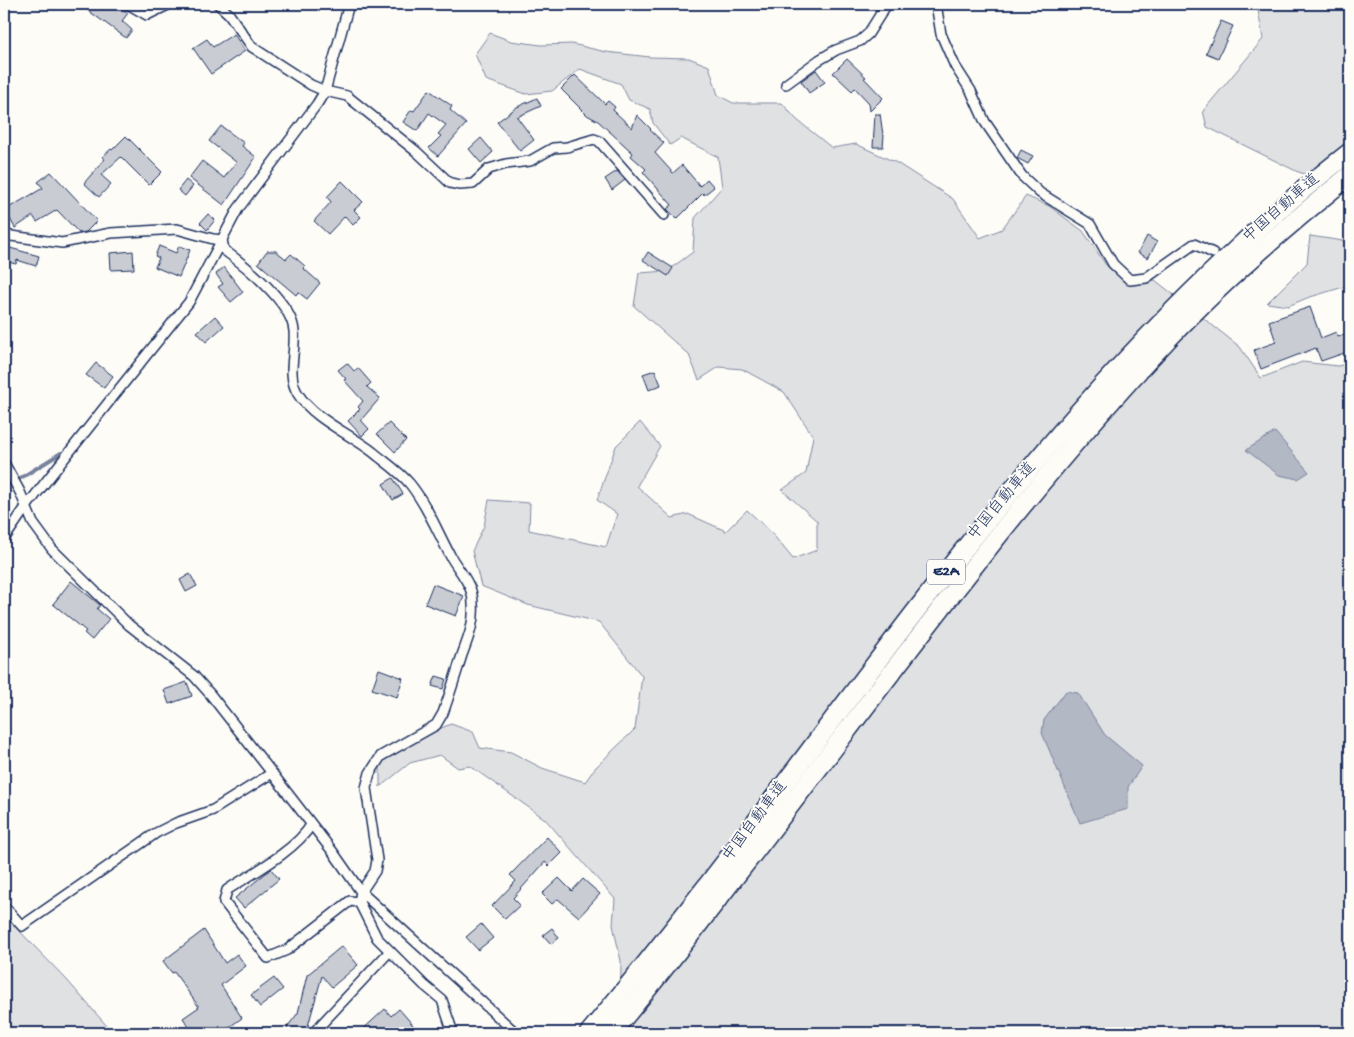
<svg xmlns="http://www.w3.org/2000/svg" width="1354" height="1037" font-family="'Gochi Hand','Klee One',sans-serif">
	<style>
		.green { fill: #e0e1e3; stroke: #7e88a0 }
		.water { fill: #b3b8c5; stroke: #76819c }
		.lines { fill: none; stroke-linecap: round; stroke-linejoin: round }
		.stream { stroke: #76819c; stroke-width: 4 }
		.building { fill: #c9ccd3; stroke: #1b2f5e }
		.minor-casing { stroke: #1b2f5e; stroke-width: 12 }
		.motorway-casing { stroke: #1b2f5e; stroke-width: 21 }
		.minor { stroke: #fdfcf7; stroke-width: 9 }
		.motorway { stroke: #fdfcf7; stroke-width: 18 }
		.labels { text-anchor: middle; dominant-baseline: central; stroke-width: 4; stroke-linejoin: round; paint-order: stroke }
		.shield { fill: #fdfcf7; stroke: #5f6c8c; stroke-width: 1 }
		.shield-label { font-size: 15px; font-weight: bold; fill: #1b2f5e }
		.street-label { font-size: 16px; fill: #1b2f5e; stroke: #fdfcf7 }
	</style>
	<rect width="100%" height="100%" fill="#fdfcf7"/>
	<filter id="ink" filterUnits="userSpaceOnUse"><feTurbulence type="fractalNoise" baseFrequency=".02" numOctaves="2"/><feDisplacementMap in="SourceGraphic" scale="10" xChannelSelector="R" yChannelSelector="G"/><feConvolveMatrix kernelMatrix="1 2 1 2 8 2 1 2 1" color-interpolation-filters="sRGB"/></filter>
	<g filter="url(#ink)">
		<!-- green -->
		<g class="green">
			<polygon points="1257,4 1350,4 1350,191 1296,171 1207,127 1203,111 1263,39"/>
			<polygon points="490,33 511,41 541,45 572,44 606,52 650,57 689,58 709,66 718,95 733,103 782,103 796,119 832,148 856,144 897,163 953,199 980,238 1002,229 1026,196 1049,206 1083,231 1106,265 1128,283 1155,280 1240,347 1261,378 1302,362 1338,366 1350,363 1350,1033 620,1033 621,961 613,925 615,899 545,819 470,766 458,768 440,755 410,763 380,787 380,763 400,745 451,724 473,732 480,748 511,752 542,768 585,782 595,768 635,729 642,676 599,622 528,605 481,586 472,551 484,526 489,500 530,503 529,530 606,547 617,514 597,500 616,446 640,422 660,446 637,486 672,518 688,514 726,531 747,510 770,531 793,559 817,550 817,521 782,490 806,473 813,436 784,392 742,369 719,367 699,380 689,355 634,306 639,273 667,271 693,252 695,218 722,187 718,157 681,138 670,145 653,123 650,109 629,100 621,84 580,69 552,91 526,94 486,80 475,54"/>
			<polygon points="1310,236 1350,242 1350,285 1307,298 1288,306 1267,303 1307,263"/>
			<polygon points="4,915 66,979 113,1033 4,1033"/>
		</g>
		<!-- water -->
		<g class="water">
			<polygon points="1275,432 1309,472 1298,479 1279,475 1246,450"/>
			<polygon points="1066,691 1078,693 1105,735 1142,766 1128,787 1128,809 1080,823 1042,733 1044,720"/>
		</g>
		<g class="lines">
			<!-- stream -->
			<polyline class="stream" points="4,484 19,479 61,453"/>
		</g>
		<!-- building -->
		<g class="building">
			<polygon points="79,4 115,4 128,13 122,21 132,30 126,38"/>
			<polygon points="1221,21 1233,26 1218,58 1206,53"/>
			<polygon points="234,34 245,51 211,74 193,48 207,39 213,47"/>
			<polygon points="847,59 866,77 864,78 883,98 870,111 869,103 855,88 852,91 833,73"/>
			<polygon points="816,70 825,82 809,93 801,81"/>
			<polygon points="575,75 605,104 608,101 615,107 613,110 632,128 637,115 651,129 650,130 664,143 655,153 673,173 682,165 700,186 707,179 714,187 704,195 703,193 677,219 667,209 672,205 643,172 646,169 631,156 633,153 598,121 587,115 561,89"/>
			<polygon points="429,90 452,106 450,110 466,124 438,156 429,148 441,136 438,134 446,125 429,113 417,131 403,122 411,110 414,111"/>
			<polygon points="537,98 541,106 517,117 534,140 520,151 497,122 517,107"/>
			<polygon points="875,114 880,114 883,135 884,135 883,147 873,147"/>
			<polygon points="221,126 244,143 242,146 256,157 224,205 189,178 202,161 224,178 236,162 209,141"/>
			<polygon points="126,136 162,172 149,185 121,157 101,175 111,184 99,197 84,183 105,159 102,157 111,149 112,150"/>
			<polygon points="481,138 493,152 481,163 469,149"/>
			<polygon points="1021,150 1033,156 1028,164 1017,158"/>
			<polygon points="617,171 625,180 612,190 605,179"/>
			<polygon points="51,172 97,221 86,232 79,233 57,210 37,222 33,216 15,228 5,210 43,188 38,182"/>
			<polygon points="186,180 193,186 185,196 178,190"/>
			<polygon points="342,181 363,202 354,210 361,217 353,225 345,216 328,234 314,221 331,202 327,197"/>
			<polygon points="208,214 215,220 207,230 200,223"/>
			<polygon points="1147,236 1157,242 1148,258 1138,253"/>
			<polygon points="159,246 176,253 179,246 190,250 179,277 155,267 159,258 155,256"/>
			<polygon points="4,248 10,250 10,248 39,256 36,266 17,260 16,264 4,261"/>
			<polygon points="133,251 134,269 111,270 110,253"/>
			<polygon points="267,251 276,251 286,259 291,254 305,266 303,268 320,283 307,299 298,292 296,295 258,263"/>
			<polygon points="648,252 673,268 668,276 643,260"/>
			<polygon points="224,267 243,292 231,302 218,287 223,284 216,274"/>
			<polygon points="1310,307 1321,338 1336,332 1338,337 1350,333 1350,351 1321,361 1316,348 1261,369 1254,350 1276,342 1269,321"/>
			<polygon points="215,316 224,326 206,342 197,332"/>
			<polygon points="96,363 113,376 104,388 86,375"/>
			<polygon points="347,363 354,371 358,368 371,383 367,387 380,398 361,420 369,429 362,436 348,421 360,409 358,407 363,401 344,380 346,379 338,370"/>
			<polygon points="655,370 661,385 649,390 643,374"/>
			<polygon points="389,423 406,440 395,452 377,434"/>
			<polygon points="393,478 403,494 393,500 383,484"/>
			<polygon points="190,574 197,586 186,592 180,580"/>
			<polygon points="71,581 100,605 97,609 109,619 92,640 84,633 86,631 53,604"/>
			<polygon points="433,584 464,596 456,616 425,604"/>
			<polygon points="379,669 403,678 397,697 372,689"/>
			<polygon points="436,676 446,679 443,689 432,686"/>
			<polygon points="187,682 192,696 169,704 164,690"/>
			<polygon points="547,837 562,853 549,866 545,862 513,898 520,905 505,919 492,906 516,881 510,875"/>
			<polygon points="271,869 279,879 244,908 235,898"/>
			<polygon points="559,878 572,891 583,879 600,894 579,917 558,899 552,904 542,894"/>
			<polygon points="481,924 493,938 478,950 466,937"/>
			<polygon points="552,928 559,938 551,944 543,935"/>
			<polygon points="204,930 225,963 237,954 246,966 221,985 242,1018 221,1033 193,1033 183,1018 199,1007 174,972 172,973 163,961"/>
			<polygon points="342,946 358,965 332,987 322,976 306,1033 286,1033 288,1026 298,1013 307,975"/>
			<polygon points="274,978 283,989 260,1007 251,995"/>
			<polygon points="385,1009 391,1016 399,1009 413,1025 403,1033 359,1033"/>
		</g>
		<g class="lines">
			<defs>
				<g id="minor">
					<polyline points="128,4 147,15 170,4"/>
					<polyline points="218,4 229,14 252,47 311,85 325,91 347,96 417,152 450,183 460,185 473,184 489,169 506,164 530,161 553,148 567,147 594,139 599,141 664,215"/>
					<polyline points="936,4 941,34 955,66 971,91 985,122 1022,176 1040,193 1090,224 1113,264 1130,280 1146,278 1194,244 1213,253"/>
					<polyline points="786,84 819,60 836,50 860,41 868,34 887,4"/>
					<polyline points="4,235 62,243 111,233 177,229 213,239 222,240"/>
					<path d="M222 240 224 250C246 266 292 303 294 331 296 353 286 375 298 394 314 419 350 434 373 452 385 462 400 472 410 484 427 505 438 533 451 557 456 566 464 575 469 586 471 590 473 598 473 604 475 622 468 639 462 655 456 674 450 694 443 713L436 725 381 756 370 773 366 788 377 860 375 871 361 892 359 902 377 938 424 985 442 1000 453 1033"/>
					<polyline points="4,463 20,492 33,523 52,549 129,625 194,676 210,694 272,773 333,852 361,892 516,1033"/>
					<polyline points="4,539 26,507 108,403 189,302 238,209 317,104 325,91 349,4"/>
					<path d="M311 825C296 850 253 873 227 890L224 902 268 958 287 950 350 901 359 902"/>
					<polyline points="4,906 22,926 156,833 176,823 213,810 272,773"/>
					<polyline points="315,1031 390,951"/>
				</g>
				<g id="motorway">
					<path d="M589 1033C838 736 1040 393 1350 152"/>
					<path d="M611 1033C657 980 699 923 742 868 881 689 1012 504 1168 339 1224 280 1287 226 1350 175"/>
				</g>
			</defs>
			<!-- minor casing -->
			<use href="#minor" class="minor-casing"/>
			<!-- motorway casing -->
			<use href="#motorway" class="motorway-casing"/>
			<!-- minor -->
			<use href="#minor" class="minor"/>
			<!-- motorway -->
			<use href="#motorway" class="motorway"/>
		</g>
	</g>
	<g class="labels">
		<!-- shield labels -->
		<rect class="shield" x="927" y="559.5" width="38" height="25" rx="4"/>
		<g class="shield-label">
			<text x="946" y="572">E2A</text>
		</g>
		<!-- street labels -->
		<g class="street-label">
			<text transform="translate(1282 209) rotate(-41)">中国自動車道</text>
			<text transform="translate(1003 502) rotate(-50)">中国自動車道</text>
			<text transform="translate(756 822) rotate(-53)">中国自動車道</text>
		</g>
	</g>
	<!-- margin -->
	<rect width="1354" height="1037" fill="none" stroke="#fdfcf7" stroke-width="20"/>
	<rect x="10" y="10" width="1334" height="1017" fill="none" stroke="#1b2f5e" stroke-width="2" filter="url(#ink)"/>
</svg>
